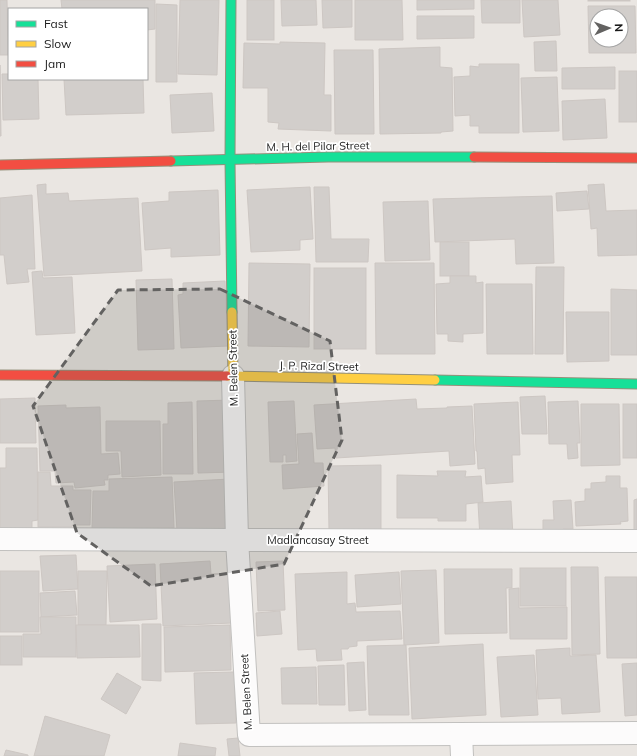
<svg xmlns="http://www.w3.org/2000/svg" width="637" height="756" font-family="Mulish,sans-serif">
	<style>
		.building { fill: #d2cecb; stroke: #cdc7c3; fill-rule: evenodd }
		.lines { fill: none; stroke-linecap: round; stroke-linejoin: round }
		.street-casing { stroke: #c2c1bf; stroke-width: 24 }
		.fast-casing { stroke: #94907a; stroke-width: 11 }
		.slow-casing { stroke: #94907a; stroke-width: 11 }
		.jam-casing { stroke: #94907a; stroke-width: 11 }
		.street { stroke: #fcfbfb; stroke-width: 22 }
		.fast { stroke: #16e098; stroke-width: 9 }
		.slow { stroke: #ffcf43; stroke-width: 9 }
		.jam { stroke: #f24e42; stroke-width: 9 }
		.marked { fill: #636261; fill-opacity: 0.2; stroke: #636261; stroke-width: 3; stroke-dasharray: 8 5; stroke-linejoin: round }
		.labels { text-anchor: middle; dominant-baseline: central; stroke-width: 3.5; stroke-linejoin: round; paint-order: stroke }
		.street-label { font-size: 11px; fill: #1b1b1b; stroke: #fff }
	</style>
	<rect width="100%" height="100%" fill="#eae6e2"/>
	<!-- building -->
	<g class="building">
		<polygon points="0,0 7,0 8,55 0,55"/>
		<polygon points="61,0 155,0 155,29 147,30 147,9 62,9"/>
		<polygon points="180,0 219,0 217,75 178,74"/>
		<rect x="247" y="0" width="27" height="40"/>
		<polygon points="281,0 316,0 317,25 282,26"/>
		<polygon points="322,0 352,0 352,27 323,28"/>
		<polygon points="355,0 402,0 403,40 355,40"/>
		<polygon points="417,0 474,0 474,9 417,10"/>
		<polygon points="481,0 520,0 520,23 482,23"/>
		<polygon points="522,0 558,0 560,35 524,37"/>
		<rect x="588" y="0" width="42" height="1"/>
		<polygon points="156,4 177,5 177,82 156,82"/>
		<path d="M588 6H635L636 53H589ZM597 16H621V40H597Z"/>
		<polygon points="417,16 474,16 474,38 417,39"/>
		<polygon points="556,41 557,71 535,71 534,42"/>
		<polygon points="280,42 325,43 324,95 331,95 331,131 278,129 279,123 268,122 268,88 243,88 244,43 280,44"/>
		<polygon points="440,47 440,67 452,68 453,131 441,132 441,133 380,134 379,49"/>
		<polygon points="334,50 373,50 374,134 335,134"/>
		<polygon points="479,64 519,64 519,133 479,133 479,126 470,126 470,115 455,116 454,77 470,76 470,66 479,67"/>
		<polygon points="0,65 1,136 0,136"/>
		<polygon points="615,67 615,89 562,89 562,68"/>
		<rect x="619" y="71" width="18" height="51"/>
		<polygon points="2,74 9,74 9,79 38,79 39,119 3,120"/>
		<polygon points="557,77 559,131 523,132 521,78"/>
		<polygon points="64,79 143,79 144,113 66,115"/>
		<polygon points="212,93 214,131 172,133 170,95"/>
		<polygon points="605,99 607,138 563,140 562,101"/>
		<polygon points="46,184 46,194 68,193 69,201 138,198 142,271 44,276 37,185"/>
		<polygon points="604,184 606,211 637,210 637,255 598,256 597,228 591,229 588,185"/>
		<polygon points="310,187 313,239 300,240 300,250 251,252 247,190"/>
		<polygon points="314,187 329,187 331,239 369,239 368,262 316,262"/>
		<polygon points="218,190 220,255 171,257 171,248 145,250 142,203 169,201 169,192"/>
		<polygon points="587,191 589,209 557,211 556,193"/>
		<polygon points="32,195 35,269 27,269 29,282 7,284 4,255 0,255 0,198"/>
		<polygon points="552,196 554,263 516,264 515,239 435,242 433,199"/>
		<polygon points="428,201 430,260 385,261 383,202"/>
		<rect x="440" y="242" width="29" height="34"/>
		<polygon points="249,263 310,264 309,347 248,346"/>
		<polygon points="375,263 434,263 435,354 376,354"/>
		<polygon points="536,267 564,267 563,354 535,354"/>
		<rect x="314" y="268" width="52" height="81"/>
		<polygon points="42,271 43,278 72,277 75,333 36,335 32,272"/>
		<polygon points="450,276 476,276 476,283 483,282 483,333 463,334 463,342 448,341 448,334 437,334 436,284 450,283"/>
		<polygon points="172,279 174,349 138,350 136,280"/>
		<polygon points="225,281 228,346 181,348 178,295 183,294 183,283"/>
		<polygon points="486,284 532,284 533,354 487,354"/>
		<polygon points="611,289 637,290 637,355 611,355"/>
		<polygon points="566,312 609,312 609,361 567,362"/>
		<polygon points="545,396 547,434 522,434 520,397"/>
		<polygon points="35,398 36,443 0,443 0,399"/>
		<polygon points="416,399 417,409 447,408 447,407 472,406 475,464 450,466 449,451 336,458 335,448 317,449 314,405"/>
		<polygon points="231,400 233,472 198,473 197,401"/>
		<polygon points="294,401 297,461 286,462 286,455 283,455 283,462 270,462 268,402"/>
		<polygon points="578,401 580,443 577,443 578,458 568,459 567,444 549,444 548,402"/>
		<polygon points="192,402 193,474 163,474 163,424 168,424 168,403"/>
		<polygon points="518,402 520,455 512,455 513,482 486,484 485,468 478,469 477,451 476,451 474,404"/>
		<polygon points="581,404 619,404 620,465 581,466"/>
		<rect x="623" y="404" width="14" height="54"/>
		<polygon points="66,405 66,408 100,407 101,454 118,453 120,474 108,475 108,480 104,480 105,485 75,488 74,482 56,483 55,471 40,471 38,406"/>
		<polygon points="106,421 160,421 161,475 122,477 121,451 106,451"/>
		<polygon points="312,433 314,463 323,463 324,486 283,489 282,465 299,464 297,434"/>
		<polygon points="6,448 37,448 38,520 32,521 32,530 0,530 0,468 6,468"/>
		<polygon points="381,465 381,530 329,531 328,466"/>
		<polygon points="437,471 466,471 465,477 481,476 483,502 466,504 466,521 438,521 438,518 397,518 397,475 438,476"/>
		<polygon points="38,472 50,472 51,486 73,486 73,490 91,490 90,525 72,525 72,527 38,527"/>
		<polygon points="606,476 620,476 620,488 627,488 628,521 620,522 621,524 576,526 575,502 585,501 585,489 591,489 591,483 606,482"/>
		<polygon points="172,477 174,528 92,529 93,491 109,491 109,479"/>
		<polygon points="230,479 233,528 177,531 174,482"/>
		<polygon points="637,499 637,532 634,532 634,500"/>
		<polygon points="571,500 573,529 563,529 563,535 543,535 543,520 554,520 553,501"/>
		<polygon points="511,501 513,536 480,538 478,503"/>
		<polygon points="76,555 78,589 43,591 40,556"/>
		<polygon points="210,561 211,574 230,573 232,623 163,626 160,564"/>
		<polygon points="283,561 285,610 258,611 256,562"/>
		<polygon points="155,564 157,619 110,622 107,566"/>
		<polygon points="571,567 598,567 600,654 572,655"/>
		<rect x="520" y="568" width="46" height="38"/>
		<polygon points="444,569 512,569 512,588 506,588 507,633 445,634"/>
		<polygon points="436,570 439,643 404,645 401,571"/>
		<rect x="0" y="571" width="39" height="61"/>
		<polygon points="78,571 107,571 106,625 78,625"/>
		<polygon points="347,572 347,604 355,603 356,612 400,611 402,639 357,641 357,646 349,647 348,649 341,649 342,660 317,661 316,649 298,650 295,574"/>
		<polygon points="399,572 401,604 357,607 355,575"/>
		<polygon points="605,577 637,577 637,658 607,658"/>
		<polygon points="519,588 519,608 567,607 567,639 510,639 509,589"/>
		<polygon points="75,591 77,615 41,617 40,593"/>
		<polygon points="280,611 282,634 257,636 256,613"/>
		<polygon points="40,617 76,617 76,657 23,657 23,634 41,634"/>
		<polygon points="142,624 161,624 161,681 142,680"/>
		<polygon points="76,625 139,625 140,657 77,658"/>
		<polygon points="230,625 231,670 165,672 164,627"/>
		<rect x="0" y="636" width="22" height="29"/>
		<polygon points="483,644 486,715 412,719 409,648"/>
		<polygon points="406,645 409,715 369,715 367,646"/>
		<polygon points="570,648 570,656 596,655 600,712 562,714 561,698 538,699 536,650"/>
		<polygon points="534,655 538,715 501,717 497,657"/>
		<polygon points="364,662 366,710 349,711 347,663"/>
		<polygon points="637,663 637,715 625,716 622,664"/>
		<polygon points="344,665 345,705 319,705 318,666"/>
		<polygon points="316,667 317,704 282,704 281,668"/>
		<polygon points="234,672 236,723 196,724 194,673"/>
		<polygon points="117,673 141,687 126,714 101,699"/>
		<polygon points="45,716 110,735 104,756 34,756"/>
		<polygon points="238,738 240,756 229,756 227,739"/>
		<polygon points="180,743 216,748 215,756 178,756"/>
		<polygon points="6,750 28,755 28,756 4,756"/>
	</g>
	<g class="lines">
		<defs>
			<g id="street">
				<polyline points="233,376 237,540 249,735 637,733"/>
				<polyline points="0,539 237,540 637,541"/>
				<polyline points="461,734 462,756"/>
			</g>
			<g id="fast">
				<polyline points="231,0 230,160 232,312"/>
				<polyline points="171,161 328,157 474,157"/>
				<polyline points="435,380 637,384"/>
			</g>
			<g id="slow">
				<polyline points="232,312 233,376"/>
				<polyline points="227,376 435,380"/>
			</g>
			<g id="jam">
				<polyline points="474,157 637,158"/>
				<polyline points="0,165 171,161"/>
				<polyline points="0,375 227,376"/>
			</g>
		</defs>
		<!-- street casing -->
		<use href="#street" class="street-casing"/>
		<!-- fast casing -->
		<use href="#fast" class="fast-casing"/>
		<!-- slow casing -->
		<use href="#slow" class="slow-casing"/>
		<!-- jam casing -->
		<use href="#jam" class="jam-casing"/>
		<!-- street -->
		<use href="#street" class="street"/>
		<!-- fast -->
		<use href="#fast" class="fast"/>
		<!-- slow -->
		<use href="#slow" class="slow"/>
		<!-- jam -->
		<use href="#jam" class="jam"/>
	</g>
	<!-- marked area -->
	<path class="marked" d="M220 289 330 341 342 440 284 564 151 586 77 533 33 406 118 290Z"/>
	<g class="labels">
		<!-- street labels -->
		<g class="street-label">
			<text transform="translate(318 146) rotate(-1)">M. H. del Pilar Street</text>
			<text transform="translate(319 366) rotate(1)">J. P. Rizal Street</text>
			<text transform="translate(233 368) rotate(-91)">M. Belen Street</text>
			<text x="318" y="540">Madlancasay Street</text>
			<text transform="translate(246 692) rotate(-93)">M. Belen Street</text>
		</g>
	</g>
	<!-- legend -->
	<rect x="8" y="8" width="140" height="72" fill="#ffffff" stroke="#a4a4a4"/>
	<rect x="16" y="21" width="20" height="6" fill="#16e098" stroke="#a4a4a4"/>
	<text x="44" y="28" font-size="12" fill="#1b1b1b">Fast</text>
	<rect x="16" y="41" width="20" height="6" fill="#ffcf43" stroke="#a4a4a4"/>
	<text x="44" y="48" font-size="12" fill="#1b1b1b">Slow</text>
	<rect x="16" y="61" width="20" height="6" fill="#f24e42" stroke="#a4a4a4"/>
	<text x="44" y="68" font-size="12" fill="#1b1b1b">Jam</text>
	<!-- north arrow -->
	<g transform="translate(609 28) rotate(88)"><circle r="19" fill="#ffffff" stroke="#a4a4a4"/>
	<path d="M0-3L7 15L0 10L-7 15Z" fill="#636261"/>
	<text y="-6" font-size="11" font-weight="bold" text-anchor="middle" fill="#1b1b1b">N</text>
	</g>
</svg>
